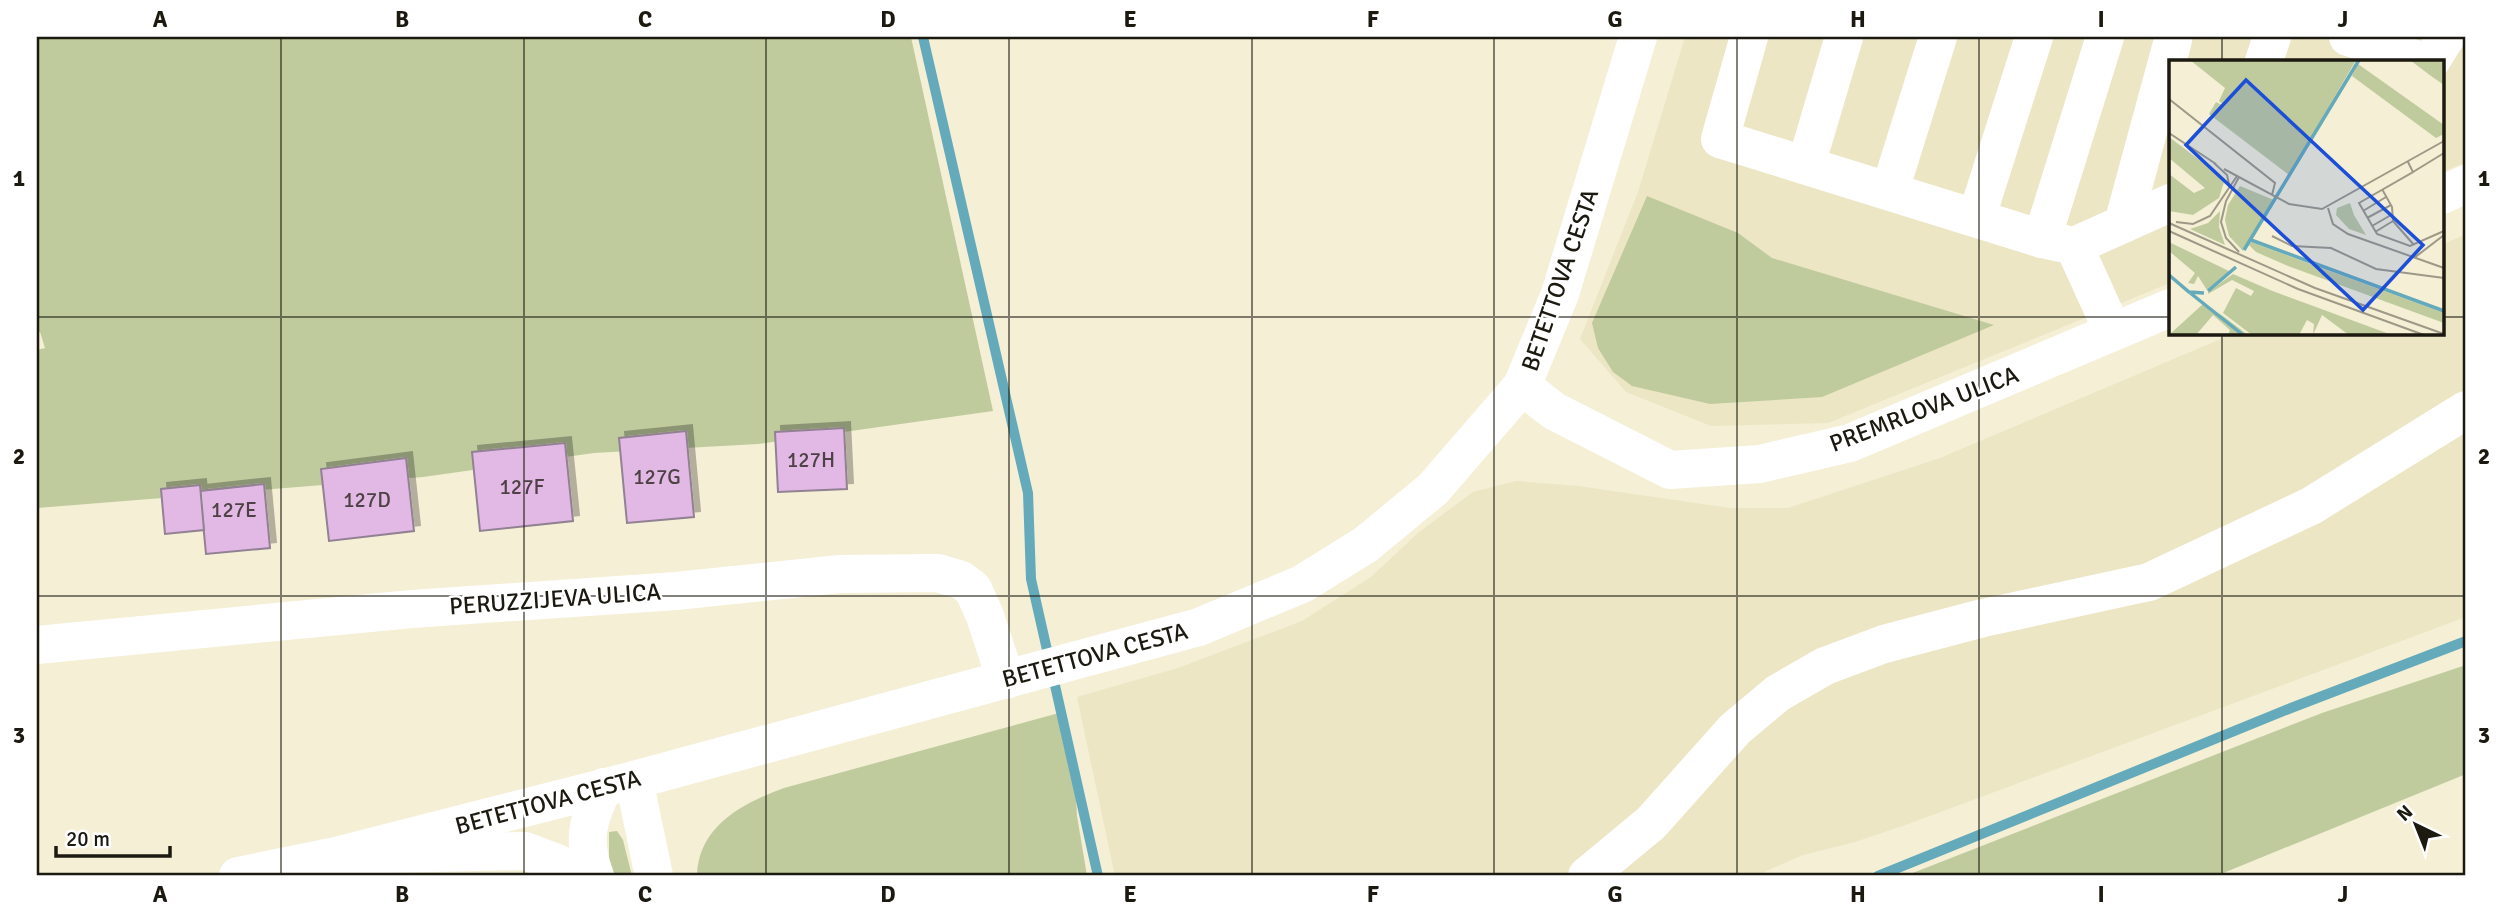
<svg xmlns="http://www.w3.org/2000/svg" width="2503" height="913" font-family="Signika,sans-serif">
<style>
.built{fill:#ece6c4}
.green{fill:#bfcb9d}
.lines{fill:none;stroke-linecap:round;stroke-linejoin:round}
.stream{stroke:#64aabb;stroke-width:10}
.building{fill:#e2b9e4;stroke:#928193;stroke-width:2;filter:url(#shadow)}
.minor{stroke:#fff;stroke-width:38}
.highway{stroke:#fff;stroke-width:38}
.grid{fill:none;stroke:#1b1910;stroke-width:2;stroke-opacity:0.55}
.labels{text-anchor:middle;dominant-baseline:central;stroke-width:5;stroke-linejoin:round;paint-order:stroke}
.number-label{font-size:21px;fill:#4d4145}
.street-label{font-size:24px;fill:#1b1910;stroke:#fff}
.inset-river{fill:none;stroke:#64aabb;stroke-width:3.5}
.inset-road{fill:none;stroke:#9d9986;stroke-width:2}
.view{fill:#1d4ed8;fill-opacity:0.15;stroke:#1d4ed8;stroke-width:3.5}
.inset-edge{fill:none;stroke:#1b1910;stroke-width:3.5}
.neatline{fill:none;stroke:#1b1910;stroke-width:2.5}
.grid-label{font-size:23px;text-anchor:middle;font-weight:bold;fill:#1b1910}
</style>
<defs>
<filter id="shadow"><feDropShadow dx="6" dy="-6" stdDeviation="0" flood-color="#0004"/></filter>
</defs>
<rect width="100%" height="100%" fill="#f4efd5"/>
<g class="built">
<path d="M 1685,37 L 2466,37 L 2466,162 L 2442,172 L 2442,61 L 2170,61 L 2170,283 L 1828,423 L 1711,426 L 1626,392 L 1580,339 L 1638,192 Z"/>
<path d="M 2466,234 L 2466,617 L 1911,823 L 1855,842 L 1803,855 L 1755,876 L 1115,876 L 1077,697 L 1178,668 L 1302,621 L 1371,577 L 1419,532 L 1473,492 L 1516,481 L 1578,486 L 1730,508 L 1788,508 L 1940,458 L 2235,333 L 2442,332 L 2442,245 Z"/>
</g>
<g class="green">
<path d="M 37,37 L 911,37 L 993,411 L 758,444 L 594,453 L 423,477 L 37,508 L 37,350 L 45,348 L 40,332 L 37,332 Z"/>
<path d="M 1647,196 L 1738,233 L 1772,258 L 1994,325 L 1822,397 L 1710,404 L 1632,386 L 1613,372 L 1598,348 L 1592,323 Z"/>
<path d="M 2466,665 L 2466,774 L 2216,876 L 1905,876 L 2322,713 Z"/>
<path d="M 1059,713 L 1074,763 L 1077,816 L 1087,876 L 697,876 C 698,826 743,803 784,788 Z"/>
<path d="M 617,831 L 623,840 L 632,876 L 615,876 L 609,860 L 609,832 Z"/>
</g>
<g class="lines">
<g class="stream">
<path d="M 923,37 L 1028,493 L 1031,579 L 1098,876"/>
<path d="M 1878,876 L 2291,708 L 2466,641"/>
</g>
</g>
<g class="building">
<path d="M 844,428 L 847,489 L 778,492 L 775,432 Z"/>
<path d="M 686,431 L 694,517 L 627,523 L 619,438 Z"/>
<path d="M 565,443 L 573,521 L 480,531 L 472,452 Z"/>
<path d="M 406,458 L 414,531 L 329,541 L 321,469 Z"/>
<path d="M 264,484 L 270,548 L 206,554 L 200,491 Z"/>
<path d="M 200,485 L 204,530 L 165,534 L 161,489 Z"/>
</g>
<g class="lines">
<g class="minor">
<path d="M 1749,37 L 1720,139 L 2042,239 L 2074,246 L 2170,203"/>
<path d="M 2348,37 L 2422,61"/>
<path d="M 2264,61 L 2272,37"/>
<path d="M 2431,61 L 2446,37"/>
<path d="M 1806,165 L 1844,37"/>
<path d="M 1890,190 L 1938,37"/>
<path d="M 2442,195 L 2466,184"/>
<path d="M 1977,216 L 2034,37"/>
<path d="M 2123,224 L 2173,40"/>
<path d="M 2042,239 L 2105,37"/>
<path d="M 2074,246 L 2113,332"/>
<path d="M 1522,386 L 1554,411 L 1670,470 L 1760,464 L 1850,443 L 2170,308"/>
<path d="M 37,645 L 412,609 L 676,591 L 840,574 L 938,573 L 961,580 L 973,589 L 985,616 L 1006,680"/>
<path d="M 238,876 L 340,855 L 634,780 L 1199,627 L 1302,584 L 1365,545 L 1433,489 L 1522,386 L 1560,294 L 1638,37"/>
<path d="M 1587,876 L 1651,823 L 1735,729 L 1778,693 L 1825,666 L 1884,644 L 1983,618 L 2149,582 L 2311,506 L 2466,410"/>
</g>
<g class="highway">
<path d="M 634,780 L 654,876"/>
<path d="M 340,855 L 525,851 L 557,863 L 577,876"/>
<path d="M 595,876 C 582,842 587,819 604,787"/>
</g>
</g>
<path class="grid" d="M 281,37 L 281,876M 524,37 L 524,876M 766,37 L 766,876M 1009,37 L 1009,876M 1252,37 L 1252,876M 1494,37 L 1494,876M 1737,37 L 1737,876M 1979,37 L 1979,876M 2222,37 L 2222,61M 37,317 L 2170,317M 2442,317 L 2466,317M 2222,332 L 2222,876M 37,596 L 2466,596"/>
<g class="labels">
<g class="number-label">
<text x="811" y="460">127H</text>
<text x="657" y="477">127G</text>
<text x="522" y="487">127F</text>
<text x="367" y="500">127D</text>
<text x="234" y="510">127E</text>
</g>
<g class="street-label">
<text transform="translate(1560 280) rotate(-71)">BETETTOVA CESTA</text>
<text transform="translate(1924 409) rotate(-21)">PREMRLOVA ULICA</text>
<text transform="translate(555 599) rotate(-4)">PERUZZIJEVA ULICA</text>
<text transform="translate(1095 655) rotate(-15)">BETETTOVA CESTA</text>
<text transform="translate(548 802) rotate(-15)">BETETTOVA CESTA</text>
</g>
</g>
<g transform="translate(2169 60)">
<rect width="275" height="275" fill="#f4efd5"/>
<path d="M 21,0 L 187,0 L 120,115 L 40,54 L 47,42 L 57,47 L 50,41 L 56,28 ZM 241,0 L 275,0 L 275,25 L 262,16 ZM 189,4 L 275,65 L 275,74 L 267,78 L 183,16 ZM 0,77 L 56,119 L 50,138 L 24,155 L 0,151 L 0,114 L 25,133 L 36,128 L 0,98 ZM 71,126 L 105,140 L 74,191 L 60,176 L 56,160 L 59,145 ZM 181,143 L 185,155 L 197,175 L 180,169 L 167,155 L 168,148 ZM 51,151 L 50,167 L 56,185 L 21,169 L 39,163 ZM 0,182 L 4,184 L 62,212 L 38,230 L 29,216 L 25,224 L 19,223 L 26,213 L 0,191 ZM 82,182 L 275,253 L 275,263 L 119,206 L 87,192 L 80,185 ZM 64,214 L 101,230 L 223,275 L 180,275 L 153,255 L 144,275 L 145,264 L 138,260 L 130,275 L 83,275 L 54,253 L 67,228 L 82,236 L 85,231 L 63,220 L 39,234 L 39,232 ZM 39,241 L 50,253 L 79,275 L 59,275 L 61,270 L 44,255 L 27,275 L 0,275 L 34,244 L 59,263 Z" fill="#bfcb9d"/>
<path class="inset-river" d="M 82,180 L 275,251M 75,190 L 190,0M 0,215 L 20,232 L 35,233M 39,231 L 67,207M 20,232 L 74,275"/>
<path class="inset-road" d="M 0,39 L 106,123 L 103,135M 0,73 L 47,104M 239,102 L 244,112 L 190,143 L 208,174 L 241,186 L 275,171M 45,103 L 58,115 L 60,124M 55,109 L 120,144 L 153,149 L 275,81M 244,112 L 275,93M 213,129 L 223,147 L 224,161 L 245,185M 159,148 L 164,164 L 179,174 L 275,208M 194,151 L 217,137M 198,158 L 222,145M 7,162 L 24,164 L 41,156 L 68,116M 0,163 L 146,228 L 275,274M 203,166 L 222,155M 0,171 L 129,229 L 255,275M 206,172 L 224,161M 103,176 L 123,186 L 162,188 L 207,209 L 275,218M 70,192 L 57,178 L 52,162 L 57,141 L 70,117M 245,198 L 275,175"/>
<path class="view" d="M 77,20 L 254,185 L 194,250 L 17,85 Z"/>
<rect width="275" height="275" class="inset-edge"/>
</g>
<rect width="2503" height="913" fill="none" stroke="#ffffff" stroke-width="77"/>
<g transform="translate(2416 825) rotate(317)" stroke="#ffffff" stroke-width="5" paint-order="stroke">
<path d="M0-5L12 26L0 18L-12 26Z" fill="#1b1910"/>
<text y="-10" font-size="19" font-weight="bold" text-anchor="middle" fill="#1b1910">N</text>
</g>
<path d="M56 846v10h114v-10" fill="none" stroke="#1b1910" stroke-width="3.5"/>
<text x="66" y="846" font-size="21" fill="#1b1910" stroke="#ffffff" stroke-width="5" paint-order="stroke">20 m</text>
<rect x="38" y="38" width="2426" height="836" class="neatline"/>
<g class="grid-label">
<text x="160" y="27">A</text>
<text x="402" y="27">B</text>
<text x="645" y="27">C</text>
<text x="888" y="27">D</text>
<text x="1130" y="27">E</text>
<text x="1373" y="27">F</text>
<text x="1615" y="27">G</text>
<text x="1858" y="27">H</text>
<text x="2101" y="27">I</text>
<text x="2343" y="27">J</text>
<text x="19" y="186">1</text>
<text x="2484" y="186">1</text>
<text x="19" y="464">2</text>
<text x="2484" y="464">2</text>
<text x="19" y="743">3</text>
<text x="2484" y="743">3</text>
<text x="160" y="902">A</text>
<text x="402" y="902">B</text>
<text x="645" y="902">C</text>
<text x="888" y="902">D</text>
<text x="1130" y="902">E</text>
<text x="1373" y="902">F</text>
<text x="1615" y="902">G</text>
<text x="1858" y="902">H</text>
<text x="2101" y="902">I</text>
<text x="2343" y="902">J</text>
</g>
</svg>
